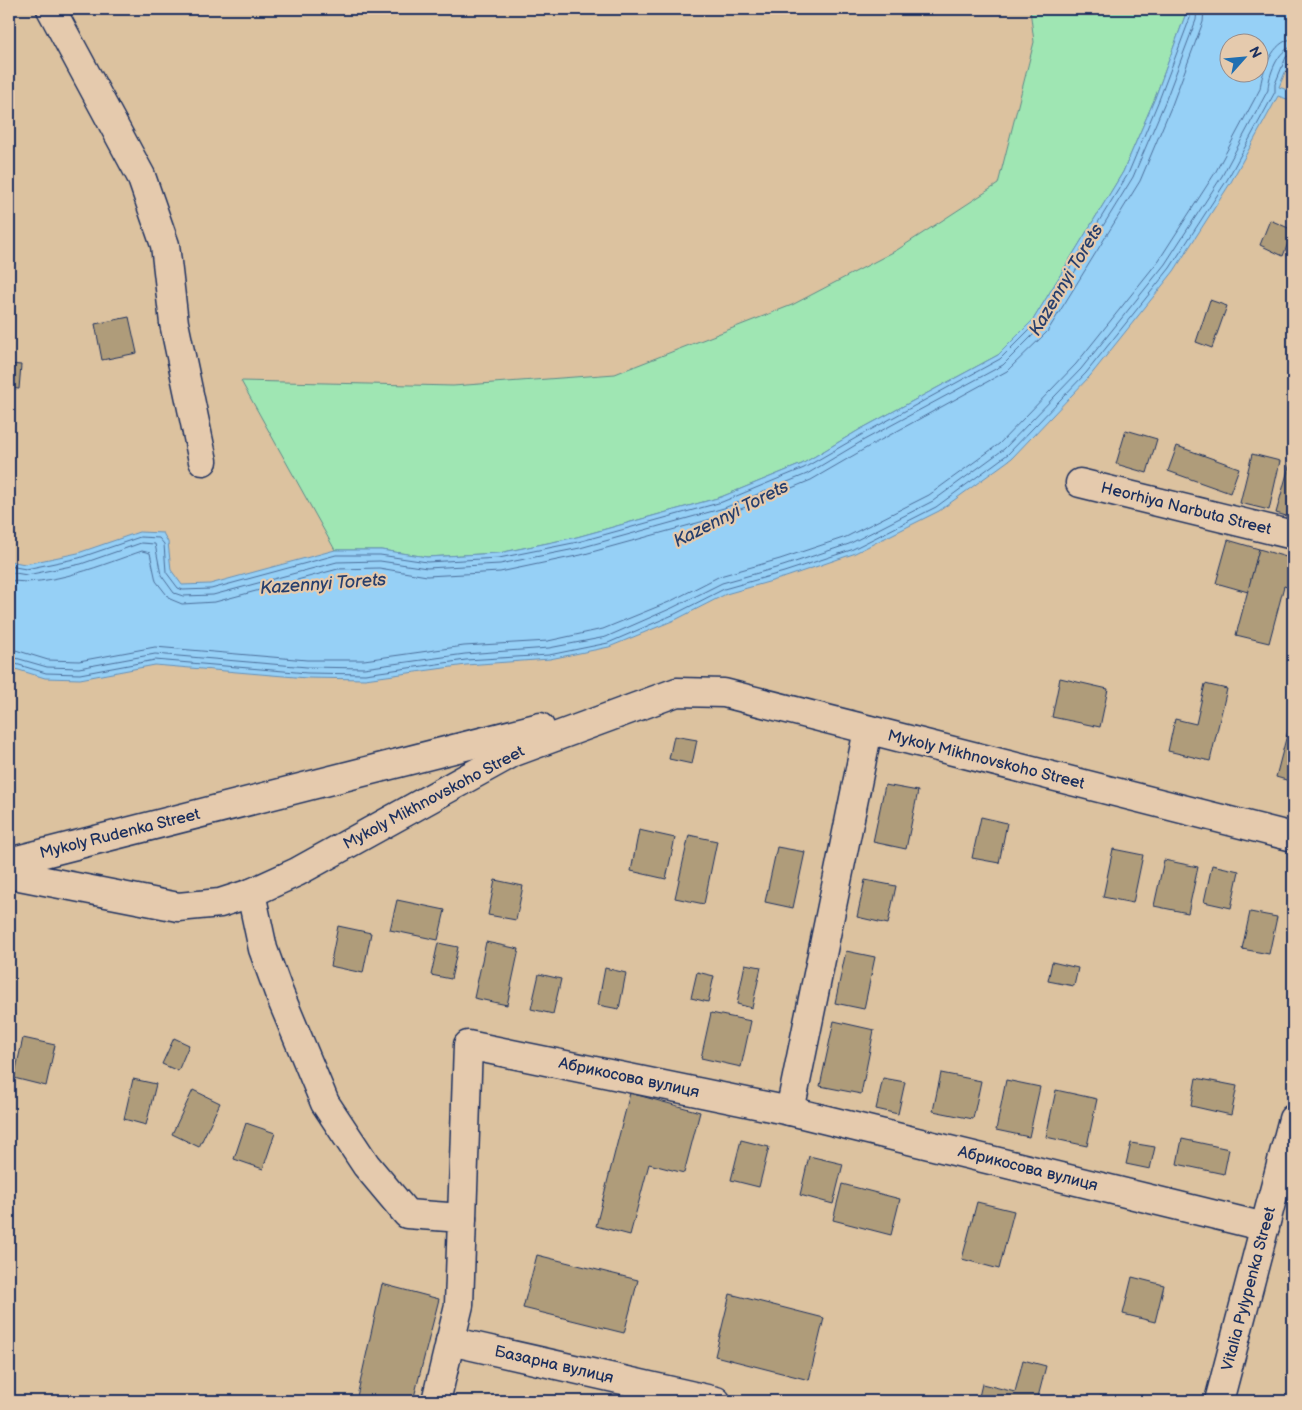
<svg xmlns="http://www.w3.org/2000/svg" width="1302" height="1410" font-family="'Balsamiq Sans',sans-serif">
<style>
.green{fill:#9fe6b3;stroke:#5d8a88}
.water{fill:#96d0f6;stroke:#6590b9;fill-rule:evenodd}
.lines{fill:none;stroke-linecap:round;stroke-linejoin:round}
.shore{stroke:#4c6f9b;stroke-width:1}
.building{fill:#af9c7a;stroke:#1b2f5e}
.minor-casing{stroke:#1b2f5e;stroke-width:31}
.minor{stroke:#e5caad;stroke-width:28}
.labels{text-anchor:middle;dominant-baseline:central;stroke-width:4.5;stroke-linejoin:round;paint-order:stroke}
.street-label{font-size:16px;fill:#1b2f5e;stroke:#e5caad}
.water-label{font-size:18px;font-style:italic;fill:#273f6d;stroke:#e5caad}
</style>
<rect width="100%" height="100%" fill="#dcc29f"/>
<filter id="ink" filterUnits="userSpaceOnUse"><feTurbulence type="fractalNoise" baseFrequency=".02" numOctaves="2"/><feDisplacementMap in="SourceGraphic" scale="10" xChannelSelector="R" yChannelSelector="G"/><feConvolveMatrix kernelMatrix="1 2 1 2 8 2 1 2 1" color-interpolation-filters="sRGB"/></filter>
<g filter="url(#ink)">
<path class="green" d="M 1030,9 L 1186,9 L 1185,16 L 1155,98 L 1123,172 L 1033,320 L 998,355 L 859,430 L 802,464 L 721,497 L 577,537 L 499,553 L 427,557 L 381,550 L 335,550 L 241,381 L 453,386 L 615,374 L 792,305 L 897,250 L 998,184 L 1034,42 Z"/>
<path class="water" d="M 1186,9 L 1293,9 L 1293,53 L 1279,87 L 1293,92 L 1293,101 L 1278,96 L 1231,182 L 1174,271 L 1090,376 L 1012,458 L 939,511 L 853,554 L 786,577 L 726,594 L 677,619 L 609,647 L 550,659 L 466,665 L 365,679 L 307,678 L 155,665 L 80,679 L 45,678 L 9,667 L 9,561 L 25,564 L 78,553 L 139,532 L 163,533 L 168,542 L 171,570 L 182,585 L 210,584 L 335,550 L 381,550 L 427,557 L 499,553 L 577,537 L 721,497 L 802,464 L 859,430 L 998,355 L 1033,320 L 1123,172 L 1155,98 L 1185,16 ZM 1230,42 L 1260,42 L 1260,72 L 1230,72 Z"/>
<g class="lines">
<g class="shore">
<path d="M 9,566 L 26,569 L 79,558 L 140,537 L 159,538 L 164,544 L 166,572 L 178,588 L 183,590 L 211,589 L 336,555 L 380,555 L 427,562 L 499,558 L 578,542 L 722,502 L 804,468 L 861,435 L 1000,359 L 1036,323 L 1128,174 L 1159,100 L 1190,18 L 1190,9"/>
<path d="M 9,572 L 27,575 L 81,564 L 141,543 L 155,544 L 161,575 L 174,593 L 183,596 L 213,595 L 337,562 L 380,561 L 427,568 L 500,564 L 580,548 L 724,508 L 807,474 L 864,440 L 1003,365 L 1041,327 L 1133,177 L 1165,102 L 1196,20 L 1197,9"/>
<path d="M 9,580 C 46,589 107,563 142,551 L 150,553 L 156,581 L 170,599 L 182,604 L 215,602 L 338,569 L 379,568 L 427,576 L 500,572 L 581,555 L 726,515 L 811,480 L 868,447 L 1007,371 L 1047,332 L 1140,181 L 1172,105 L 1203,22 L 1204,9"/>
<path d="M 9,648 L 48,660 L 79,661 L 155,647 L 307,660 L 364,660 L 464,646 L 548,641 L 603,629 L 669,602 L 720,576 L 780,559 L 846,537 L 929,495 L 999,444 L 1076,364 L 1159,260 L 1215,173 L 1260,89 C 1262,71 1273,40 1293,39"/>
<path d="M 9,656 L 47,667 L 79,668 L 155,654 L 307,667 L 364,668 L 465,654 L 549,648 L 606,637 L 672,608 L 722,583 L 783,566 L 849,544 L 933,501 L 1004,449 L 1081,369 L 1165,264 L 1222,176 L 1268,90 C 1268,77 1278,48 1293,47"/>
<path d="M 9,662 L 46,673 L 80,674 L 155,660 L 307,673 L 365,674 L 466,660 L 549,655 L 608,643 L 675,614 L 724,589 L 784,572 L 851,550 L 936,507 L 1008,454 L 1086,373 L 1170,268 L 1227,180 L 1275,92 L 1275,84 L 1286,57 L 1293,53"/>
</g>
</g>
<g class="building">
<path d="M 1270,220 L 1293,230 L 1283,256 L 1260,245 Z"/>
<path d="M 1210,300 L 1227,306 L 1212,348 L 1196,342 Z"/>
<path d="M 129,317 L 137,353 L 102,360 L 95,324 Z"/>
<path d="M 9,364 L 21,365 L 19,389 L 9,388 Z"/>
<path d="M 1126,430 L 1157,439 L 1147,473 L 1116,464 Z"/>
<path d="M 1177,446 L 1239,468 L 1230,493 L 1168,471 Z"/>
<path d="M 1293,452 L 1293,518 L 1276,513 Z"/>
<path d="M 1252,454 L 1280,461 L 1269,510 L 1240,503 Z"/>
<path d="M 1228,540 L 1259,549 L 1248,592 L 1216,583 Z"/>
<path d="M 1259,549 L 1293,559 L 1293,589 L 1284,586 L 1269,643 L 1236,635 Z"/>
<path d="M 1060,678 L 1108,689 L 1100,727 L 1052,717 Z"/>
<path d="M 1205,684 L 1227,689 L 1210,761 L 1168,751 L 1175,719 L 1196,724 Z"/>
<path d="M 1289,727 L 1293,728 L 1293,782 L 1276,777 Z"/>
<path d="M 674,736 L 697,740 L 692,764 L 669,759 Z"/>
<path d="M 885,785 L 918,791 L 906,849 L 873,842 Z"/>
<path d="M 981,817 L 1007,823 L 999,863 L 972,858 Z"/>
<path d="M 639,830 L 675,838 L 666,879 L 631,871 Z"/>
<path d="M 689,835 L 717,841 L 704,904 L 675,898 Z"/>
<path d="M 777,847 L 805,852 L 793,908 L 765,902 Z"/>
<path d="M 1113,849 L 1143,855 L 1133,903 L 1103,897 Z"/>
<path d="M 1164,860 L 1198,867 L 1188,913 L 1154,906 Z"/>
<path d="M 1212,865 L 1239,871 L 1231,908 L 1204,902 Z"/>
<path d="M 495,880 L 523,886 L 516,920 L 488,915 Z"/>
<path d="M 865,880 L 896,886 L 888,924 L 857,917 Z"/>
<path d="M 397,900 L 445,910 L 438,940 L 390,930 Z"/>
<path d="M 1250,912 L 1277,917 L 1269,954 L 1242,949 Z"/>
<path d="M 338,926 L 371,933 L 363,973 L 330,966 Z"/>
<path d="M 486,942 L 519,949 L 507,1005 L 474,998 Z"/>
<path d="M 438,943 L 458,947 L 451,979 L 431,975 Z"/>
<path d="M 846,951 L 875,957 L 864,1009 L 835,1003 Z"/>
<path d="M 1052,962 L 1078,968 L 1074,986 L 1048,981 Z"/>
<path d="M 745,964 L 761,967 L 752,1008 L 737,1004 Z"/>
<path d="M 605,968 L 626,973 L 619,1009 L 598,1005 Z"/>
<path d="M 697,972 L 714,976 L 708,1002 L 691,998 Z"/>
<path d="M 539,974 L 561,979 L 553,1014 L 531,1009 Z"/>
<path d="M 711,1013 L 751,1021 L 741,1067 L 701,1058 Z"/>
<path d="M 834,1021 L 874,1030 L 861,1094 L 820,1086 Z"/>
<path d="M 23,1038 L 55,1045 L 46,1086 L 14,1078 Z"/>
<path d="M 174,1038 L 189,1045 L 178,1071 L 162,1064 Z"/>
<path d="M 941,1073 L 981,1081 L 973,1119 L 933,1111 Z"/>
<path d="M 883,1078 L 905,1082 L 898,1114 L 876,1109 Z"/>
<path d="M 1196,1078 L 1237,1086 L 1231,1115 L 1191,1106 Z"/>
<path d="M 133,1079 L 156,1084 L 146,1125 L 124,1119 Z"/>
<path d="M 1006,1080 L 1040,1087 L 1029,1137 L 996,1130 Z"/>
<path d="M 193,1090 L 220,1103 L 199,1147 L 172,1134 Z"/>
<path d="M 1056,1090 L 1097,1099 L 1087,1146 L 1046,1137 Z"/>
<path d="M 630,1093 L 700,1112 L 684,1173 L 649,1164 L 630,1235 L 596,1226 Z"/>
<path d="M 246,1123 L 275,1133 L 263,1169 L 234,1159 Z"/>
<path d="M 1182,1139 L 1229,1149 L 1224,1174 L 1177,1164 Z"/>
<path d="M 741,1140 L 769,1147 L 759,1187 L 731,1180 Z"/>
<path d="M 1131,1143 L 1155,1147 L 1150,1169 L 1126,1164 Z"/>
<path d="M 809,1156 L 843,1164 L 833,1204 L 800,1195 Z"/>
<path d="M 842,1184 L 900,1199 L 891,1235 L 833,1220 Z"/>
<path d="M 977,1202 L 1014,1211 L 999,1269 L 962,1259 Z"/>
<path d="M 537,1255 L 638,1280 L 624,1333 L 523,1308 Z"/>
<path d="M 1132,1277 L 1164,1285 L 1155,1322 L 1123,1314 Z"/>
<path d="M 382,1284 L 439,1299 L 413,1401 L 356,1401 Z"/>
<path d="M 730,1294 L 824,1318 L 809,1380 L 715,1356 Z"/>
<path d="M 1023,1360 L 1046,1366 L 1037,1401 L 978,1401 L 982,1384 L 1015,1392 Z"/>
<path d="M 1100,1396 L 1122,1401 L 1098,1401 Z"/>
</g>
<g class="lines">
<g class="minor-casing">
<g id="minor">
<path d="M 51,9 L 141,176 L 165,245 L 174,323 L 203,461"/>
<path d="M 1080,483 L 1293,535"/>
<path d="M 9,862 L 540,727"/>
<path d="M 9,874 L 178,907 L 220,903 L 251,893 L 297,872 L 514,752 L 677,692 L 724,693 L 1293,837"/>
<path d="M 251,893 L 263,949 L 279,993 L 325,1103 L 366,1165 L 407,1214 L 462,1218 L 459,1305 L 436,1401"/>
<path d="M 790,1111 L 868,730"/>
<path d="M 462,1218 L 468,1045 L 790,1111 L 1265,1227"/>
<path d="M 450,1341 L 716,1401"/>
<path d="M 1219,1401 L 1293,1119"/>
</g>
</g>
<use href="#minor" class="minor"/>
</g>
</g>
<g class="labels">
<g class="street-label">
<text transform="translate(1186 509) rotate(14)">Heorhiya Narbuta Street</text>
<text transform="translate(986 760) rotate(14)">Mykoly Mikhnovskoho Street</text>
<text transform="translate(434 798) rotate(-28)">Mykoly Mikhnovskoho Street</text>
<text transform="translate(120 834) rotate(-14)">Mykoly Rudenka Street</text>
<text transform="translate(629 1078) rotate(12)">Абрикосова вулиця</text>
<text transform="translate(1028 1169) rotate(14)">Абрикосова вулиця</text>
<text transform="translate(1249 1289) rotate(-75)">Vitalia Pylypenka Street</text>
<text transform="translate(554 1365) rotate(13)">Базарна вулиця</text>
</g>
<g class="water-label">
<text transform="translate(1066 280) rotate(-59)">Kazennyi Torets</text>
<text transform="translate(731 514) rotate(-27)">Kazennyi Torets</text>
<text transform="translate(323 584) rotate(-4)">Kazennyi Torets</text>
</g>
</g>
<rect width="1302" height="1410" fill="none" stroke="#e5caad" stroke-width="30"/>
<rect x="15" y="15" width="1272" height="1380" fill="none" stroke="#1b2f5e" stroke-width="2" filter="url(#ink)"/>
<g transform="translate(1244 58) rotate(63)"><circle r="24" fill="#e5caad" stroke="#948c8d"/>
<path d="M0-4L9 19L0 12L-9 19Z" fill="#1f6fb2"/>
<text y="-8" font-size="14" font-weight="bold" text-anchor="middle" fill="#1b2f5e">N</text>
</g>
</svg>
